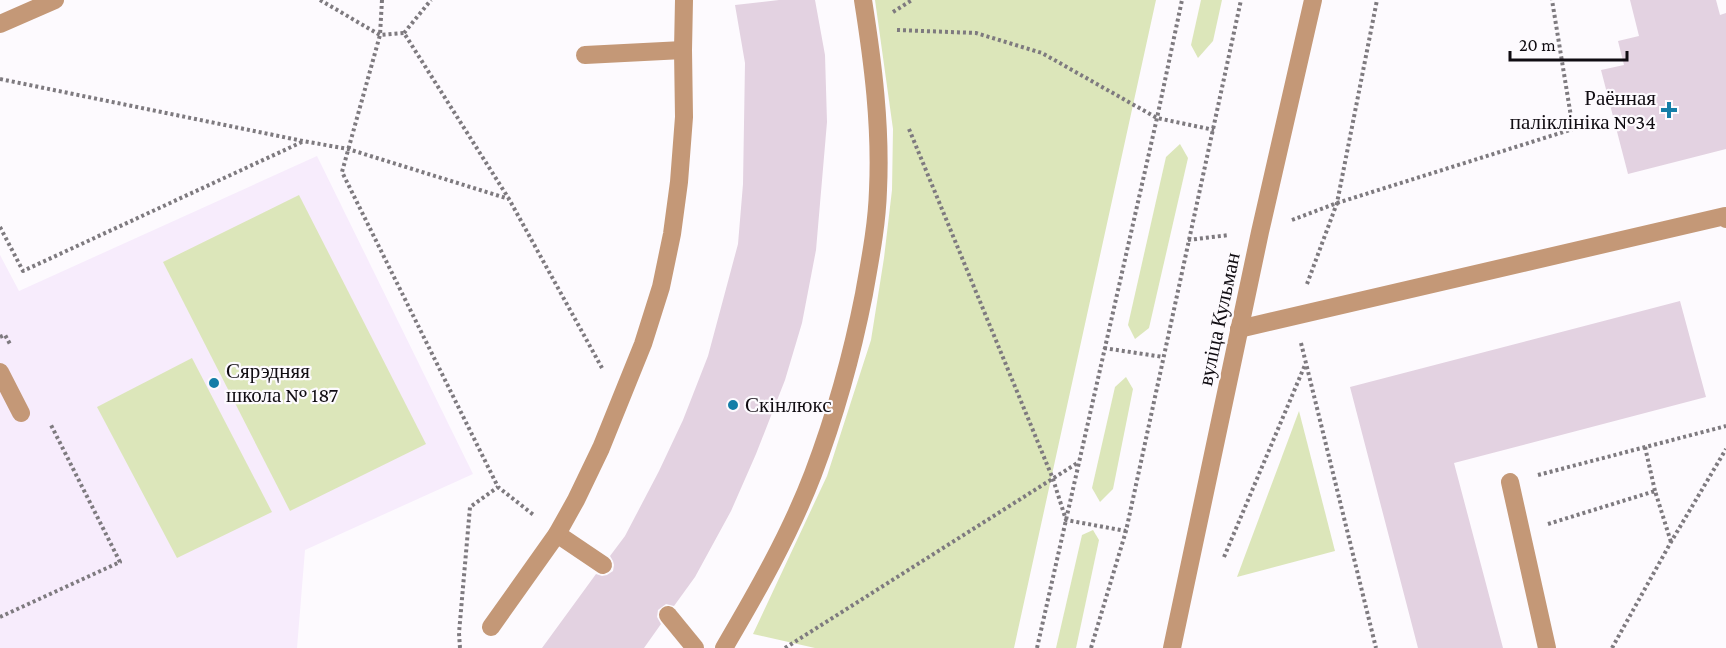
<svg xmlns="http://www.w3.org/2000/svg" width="1726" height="648" font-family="'Crimson Pro',serif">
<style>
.built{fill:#f7ecfc}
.green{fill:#dce6ba}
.building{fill:#e3d2e1}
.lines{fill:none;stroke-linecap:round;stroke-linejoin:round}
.path{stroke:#7e7a7f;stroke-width:4;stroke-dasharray:3 3;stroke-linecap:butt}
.lane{stroke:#c49877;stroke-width:18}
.street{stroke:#c49877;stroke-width:18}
.poi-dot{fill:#147da7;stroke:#fdfafe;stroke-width:2}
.labels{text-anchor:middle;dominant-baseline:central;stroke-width:4.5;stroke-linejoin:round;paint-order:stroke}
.poi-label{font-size:21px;fill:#100c12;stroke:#fdfafe;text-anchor:start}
.street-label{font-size:21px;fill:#100c12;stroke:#fdfafe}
</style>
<rect width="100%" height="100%" fill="#fdfafe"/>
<path class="built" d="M 317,156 L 473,474 L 305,550 L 297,648 L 0,648 L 0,255 L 19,291 Z"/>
<g class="green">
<path d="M 875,0 L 1156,0 L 1014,648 L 815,648 L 753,634 L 827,476 L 871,340 L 884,258 L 892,190 L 893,129 Z"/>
<path d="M 1201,0 L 1222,0 L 1213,41 L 1198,58 L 1191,45 Z"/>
<path d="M 1180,144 L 1188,158 L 1149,328 L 1135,339 L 1128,325 L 1166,157 Z"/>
<path d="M 299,195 L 426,444 L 290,511 L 163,262 Z"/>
<path d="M 192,358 L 272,512 L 177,558 L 97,407 Z"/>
<path d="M 1126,377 L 1133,389 L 1113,489 L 1100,502 L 1092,488 L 1115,387 Z"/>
<path d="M 1299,411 L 1335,551 L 1237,577 Z"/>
<path d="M 1093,530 L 1099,540 L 1076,648 L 1056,648 L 1082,535 Z"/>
</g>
<g class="building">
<path d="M 779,0 L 815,0 L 825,55 L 827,122 L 816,250 L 802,323 L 785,380 L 756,454 L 731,511 L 695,577 L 674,606 L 666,604 L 658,610 L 657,617 L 661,624 L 644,648 L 542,648 L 596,574 L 602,576 L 607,575 L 613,571 L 614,565 L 613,561 L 610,556 L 625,536 L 659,471 L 683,420 L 708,356 L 738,244 L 743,184 L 745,63 L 735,5 Z"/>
<path d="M 1630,0 L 1716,0 L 1720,15 L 1726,13 L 1726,149 L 1628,174 L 1601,70 L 1624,65 L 1618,41 L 1639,36 Z"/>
<path d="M 1680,301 L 1706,397 L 1454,463 L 1503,648 L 1418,648 L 1350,387 Z"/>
</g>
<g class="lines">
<g class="path">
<path d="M 320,0 L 380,35 L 404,33 L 509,199 L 602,368"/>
<path d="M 382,0 L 380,35 L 342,172 L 498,487 L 535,516"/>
<path d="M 893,12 L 912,0"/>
<path d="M 897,30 L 976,33 L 1042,53 L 1157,118 L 1214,130"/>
<path d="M 404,33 L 431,0"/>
<path d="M 0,79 L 303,141 L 348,149 L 509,199"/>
<path d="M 909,129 L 1053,479 L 1066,520 L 1126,531"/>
<path d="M 1292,220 L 1337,203 L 1573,129 L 1552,0"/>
<path d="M 0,227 L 23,271 L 302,142"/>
<path d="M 1188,240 L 1229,235"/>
<path d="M 1307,284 L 1337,203 L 1377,0"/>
<path d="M 0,337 L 5,335 L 10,344"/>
<path d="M 1301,343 L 1376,648"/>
<path d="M 1104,348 L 1163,357"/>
<path d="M 1645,447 L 1655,491"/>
<path d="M 1538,475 L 1726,426"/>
<path d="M 1548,524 L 1655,491 L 1671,542"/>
<path d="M 1224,557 L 1305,365"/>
<path d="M 0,617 L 120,562 L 50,423"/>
<path d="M 460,648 L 459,633 L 470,507 L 498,487"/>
<path d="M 785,648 L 1079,462"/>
<path d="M 1037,648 L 1157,118 L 1182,0"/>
<path d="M 1091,648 L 1126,531 L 1241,0"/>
<path d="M 1612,648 L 1671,542 L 1726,449"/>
</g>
<g class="lane">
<path d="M 0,24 L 55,0"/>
<path d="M 585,55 L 683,50"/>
<path d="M 1239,329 L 1725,216 L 1726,219"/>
<path d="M 0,372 L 21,413"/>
<path d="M 1510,482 L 1547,648"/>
<path d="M 557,534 L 603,565"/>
<path d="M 668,615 L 695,648"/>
<path d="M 491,627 L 557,534 L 576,500 L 601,448 L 643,344 L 661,287 L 672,234 L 679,182 L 684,117 L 683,50 L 684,0"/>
<path d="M 724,648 C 757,592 790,534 813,474 C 835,416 852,355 864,294 C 870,260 877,225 878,190 C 881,126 873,63 863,0"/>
</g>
<path class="street" d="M 1172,648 L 1260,232 L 1313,0"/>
</g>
<g class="poi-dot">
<path d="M1666 101h6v6h6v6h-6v6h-6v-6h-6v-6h6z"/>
<circle cx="214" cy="383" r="6"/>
<circle cx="733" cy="405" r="6"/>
</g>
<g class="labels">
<g class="poi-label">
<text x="1656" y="98" text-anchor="end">Раённая<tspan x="1656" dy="24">паліклініка №34</tspan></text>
<text x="226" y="371">Сярэдняя<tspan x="226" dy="24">школа № 187</tspan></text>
<text x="745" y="405">Скінлюкс</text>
</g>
<g class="street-label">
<text transform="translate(1219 319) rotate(-78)">вуліца Кульман</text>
</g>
</g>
<path d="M1510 51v9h117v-9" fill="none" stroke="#100c12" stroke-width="3"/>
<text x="1519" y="51" font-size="18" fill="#100c12" stroke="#fdfafe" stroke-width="4.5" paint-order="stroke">20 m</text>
</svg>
